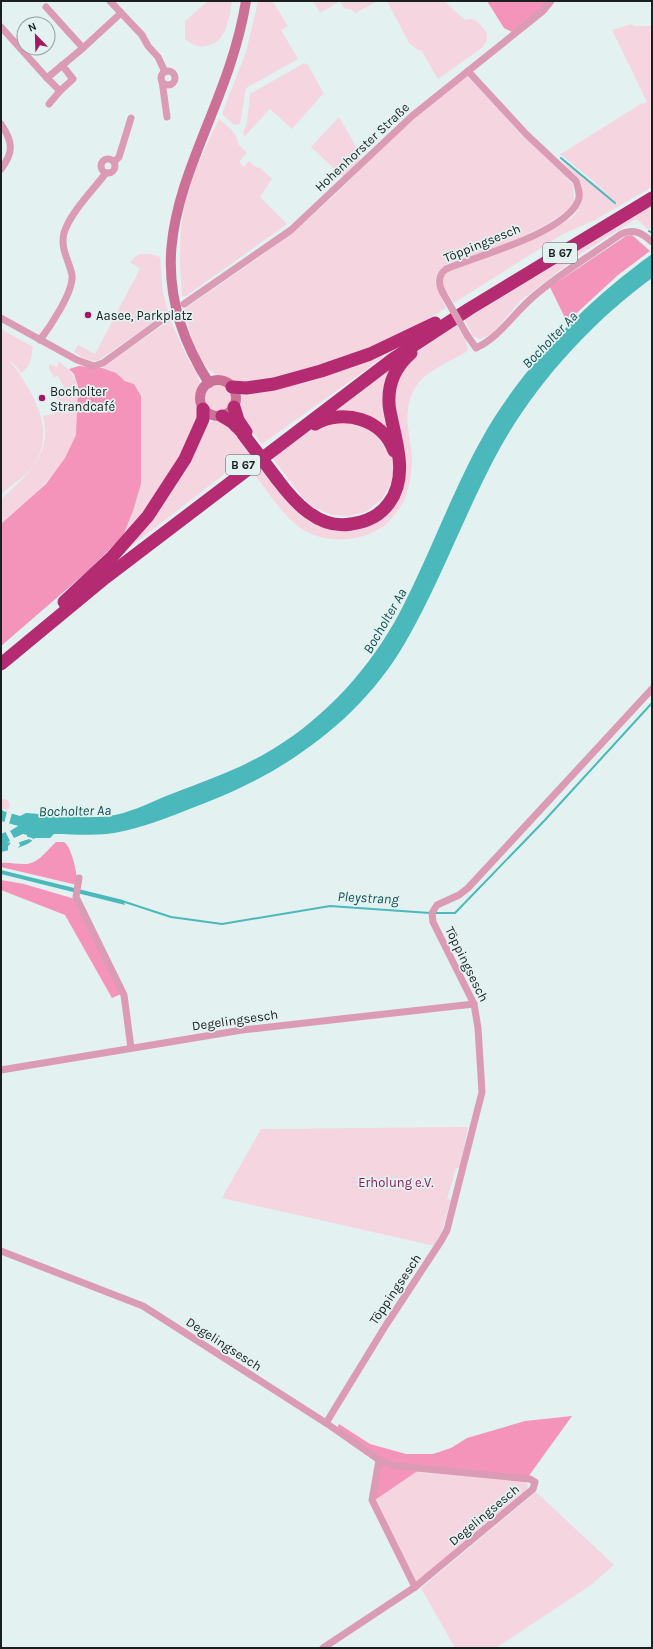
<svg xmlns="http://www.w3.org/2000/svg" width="653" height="1649" font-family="Karla,sans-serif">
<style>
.green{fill:#f5d5e0}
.forest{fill:#f494bb}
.water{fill:#4bb8bb;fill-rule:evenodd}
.pier{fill:#e3f1f1}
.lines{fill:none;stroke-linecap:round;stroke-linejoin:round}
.stream{stroke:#4bb8bb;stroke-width:2}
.street{stroke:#db9bb4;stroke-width:7}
.secondary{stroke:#cd7097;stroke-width:10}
.highway{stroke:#b52b71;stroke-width:13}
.street-bridge{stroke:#db9bb4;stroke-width:7}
.highway-bridge{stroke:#b52b71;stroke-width:13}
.poi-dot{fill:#a21862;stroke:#e3f1f1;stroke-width:1.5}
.labels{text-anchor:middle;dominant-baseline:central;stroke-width:3.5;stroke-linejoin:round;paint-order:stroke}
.shield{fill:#e3f1f1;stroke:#565e5e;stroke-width:1}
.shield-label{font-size:12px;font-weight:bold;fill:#1a1f1f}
.street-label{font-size:13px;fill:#1a1f1f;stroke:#e3f1f1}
.poi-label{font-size:13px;fill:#1a1f1f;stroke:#e3f1f1;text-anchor:start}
.park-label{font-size:13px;fill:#8c1e56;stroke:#e3f1f1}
.water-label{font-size:14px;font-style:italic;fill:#115153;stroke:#e3f1f1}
</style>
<rect width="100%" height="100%" fill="#e3f1f1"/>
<g class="green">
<path d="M 208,1 L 232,1 C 229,18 227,44 205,46 C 196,47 193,45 185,39 L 185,21 Z"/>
<path d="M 258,1 L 274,1 L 273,2 L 288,26 L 281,30 L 298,59 L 246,88 L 240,124 L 234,125 L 222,114 L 246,52 Z"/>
<path d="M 313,1 L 378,1 L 355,13 L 352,10 L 344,8 L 340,1 L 320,13 Z"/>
<path d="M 387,1 L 444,1 L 465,20 C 476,16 480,25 487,33 L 487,39 L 483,47 L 438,79 L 421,50 L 419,51 L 409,43 Z"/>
<path d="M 631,24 L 635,26 L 651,26 L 652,28 L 652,187 L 595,220 L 563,234 L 454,303 L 443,286 L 443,277 L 449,270 L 497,254 L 526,242 L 564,223 L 574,216 L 581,203 L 582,187 L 579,179 L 560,160 L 609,194 L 563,156 L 559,155 L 639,105 L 647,102 L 612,30 Z"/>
<path d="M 304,63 L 308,65 L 325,96 L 323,94 L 292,129 L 270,109 L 244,137 L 243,133 L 247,122 L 250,94 Z"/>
<path d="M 469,75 L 517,130 L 564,174 L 573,185 L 574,201 L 569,209 L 546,225 L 519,238 L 474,257 L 447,264 L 441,268 L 437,274 L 435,282 L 446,308 C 390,343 328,369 263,379 C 254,380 244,384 235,382 C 229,380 221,377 215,374 C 199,367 188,327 183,310 C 227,279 275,249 315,213 C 366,167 411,113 469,75 Z"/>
<path d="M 339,117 L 359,152 L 360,161 L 343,177 L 311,147 Z"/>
<path d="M 219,119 C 226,125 238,133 238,144 L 247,153 L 239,162 L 244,167 L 249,161 L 257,168 L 259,167 L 272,179 L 260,197 L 287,224 L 186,296 L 182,296 C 179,261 178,224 189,189 C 196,165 208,142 219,119 Z"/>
<path d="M 652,202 L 652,229 L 650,227 L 649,230 L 636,219 L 585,251 L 520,301 L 492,334 L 480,339 L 473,336 L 464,319 Z"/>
<path d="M 140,254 L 151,254 L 160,257 L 163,293 L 168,311 L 99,360 C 90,363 82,357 74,352 L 78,345 L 95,354 L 140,269 L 130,262 L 135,257 Z"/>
<path d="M 170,320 L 190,363 L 197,373 L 200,383 L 196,393 L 200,415 L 186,445 L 169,474 L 146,508 L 123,536 L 133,511 L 141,484 L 134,384 C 123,380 114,373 102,368 Z"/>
<path d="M 456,324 L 464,338 L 465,338 L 468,349 L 466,352 C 447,363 422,372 413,392 C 401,417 412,437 412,463 C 411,473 410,483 407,493 C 405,502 400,507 395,514 C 390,520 385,527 377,530 C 355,543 320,543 299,527 C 282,514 265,488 252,471 L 259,466 L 288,499 L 345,529 L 398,495 L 391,398 L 407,359 Z"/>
<path d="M 1,329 L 33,347 C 31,357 31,367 21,373 L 16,366 L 9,360 C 31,388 59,432 33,466 C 25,477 11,485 1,494 Z"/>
<path d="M 396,348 L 262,444 L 239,414 L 239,391 Z"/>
<path d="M 402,357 L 389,426 L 386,433 L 332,414 L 343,399 Z"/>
<path d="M 59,362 C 79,376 78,383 77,406 C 77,415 79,428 76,436 C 61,474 30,499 1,524 L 1,500 C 26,475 53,456 43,416 L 56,413 L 59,406 L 56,394 L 59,388 L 64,387 L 58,376 L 54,377 L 49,369 L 49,364 L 57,367 Z"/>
<circle cx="218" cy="398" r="14"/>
<path d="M 342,418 L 371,427 L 392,452 L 394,466 L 391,483 L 382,499 L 365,512 L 348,516 L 332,515 L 313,507 L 302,497 L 272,457 C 295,440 314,425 342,418 Z"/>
<path d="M 219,420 L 234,429 L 250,454 L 117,557 L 207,424 L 212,421 Z"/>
<path d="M 1,798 L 7,800 L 10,804 L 8,810 L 1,808 Z"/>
<path d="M 468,1127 L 460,1168 L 456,1168 L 447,1199 L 451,1200 L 442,1230 L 435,1246 L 222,1198 L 261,1129 Z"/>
<path d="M 416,1472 L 526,1481 L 528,1487 L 525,1492 L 417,1584 L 375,1500 Z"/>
<path d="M 536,1492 L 614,1565 L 591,1585 L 496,1648 L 455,1648 L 421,1588 Z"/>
</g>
<g class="forest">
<path d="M 487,1 L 548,1 L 542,9 L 512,32 L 504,28 Z"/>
<path d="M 632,235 L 650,251 L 618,275 L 567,322 L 550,287 L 626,236 Z"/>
<path d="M 79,366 L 102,368 L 116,373 L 125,381 L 134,384 L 141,396 L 141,484 L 133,511 L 123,536 L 89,570 L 1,646 L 1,524 L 46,484 L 65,458 L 76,435 L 78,386 L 74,374 L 69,369 Z"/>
<path d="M 56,842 L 64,842 C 72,847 78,876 77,885 L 1,867 L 1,863 C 9,862 15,864 23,864 C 38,865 46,851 56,842 Z"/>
<path d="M 1,880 L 24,884 L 75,899 L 121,994 L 112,998 L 65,915 L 1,890 Z"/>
<path d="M 572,1416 L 528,1477 L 422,1466 L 416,1472 L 375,1500 L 380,1462 L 337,1429 L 339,1424 L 370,1444 L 406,1454 L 433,1454 L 451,1448 L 467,1438 L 525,1421 Z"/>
</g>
<g class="water">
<path d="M 652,254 L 652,278 C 591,323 537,382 500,448 C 465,512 441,581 405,643 C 361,719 286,772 205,803 C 179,813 151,825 124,831 C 101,837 77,834 54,834 L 50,838 L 35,838 C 28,847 12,849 1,852 L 1,834 L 18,826 L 1,821 L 1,808 L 3,811 L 20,816 L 26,813 C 53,815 89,820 115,815 C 135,811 155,800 174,793 C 208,780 242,768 273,749 C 326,717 371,667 400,612 C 433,549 456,479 494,418 C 535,354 590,299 652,254 ZM 23,834 L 27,836 L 28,839 L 11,845 L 10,842 L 7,843 Z"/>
<path d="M 1,870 L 123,900 L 125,905 L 1,874 Z"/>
</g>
<path class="pier" d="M 7,811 L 12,813 L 9,824 L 18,826 L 10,831 L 14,838 L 23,834 L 27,835 L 27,837 L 29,837 L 34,839 L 33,841 L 29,839 L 19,842 L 20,846 L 18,847 L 19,849 L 11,852 L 8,850 L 8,846 L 11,843 L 10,842 L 7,843 L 10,841 L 5,831 L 13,827 L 4,824 Z"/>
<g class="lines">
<g class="stream">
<path d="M 561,158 L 615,203"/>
<path d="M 649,231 L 652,233"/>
<path d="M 122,901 L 171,917 L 222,924 L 330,906 L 430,913"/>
<path d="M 434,913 L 455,913 L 545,820 L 652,703"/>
</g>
<g class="street">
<path d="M 110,1 L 142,35 L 148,46 L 158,57 L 165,72"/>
<path d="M 46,7 L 83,48"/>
<path d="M 1,27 L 47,78"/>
<path d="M 62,65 L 73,79 L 60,91 L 47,78 L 83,48 L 121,13"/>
<circle cx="168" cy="78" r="7"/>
<path d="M 162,81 L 167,117"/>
<path d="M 49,104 L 60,91"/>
<path d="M 1,124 C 13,142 14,152 1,169"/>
<circle cx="108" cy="166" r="7"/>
<path d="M 114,162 L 119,157 L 131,118"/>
<path d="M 443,293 C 438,284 438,275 446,269 C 477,256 565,233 578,201 C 581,195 578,187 576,181 L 526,134 L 468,71"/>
<path d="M 184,304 L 291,230 L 412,116 L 543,11 L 551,1"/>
<path d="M 1,318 L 77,360 L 94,366 L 103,363 L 169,315"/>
<path d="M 467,335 L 476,348 C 500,337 513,314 533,297 C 559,274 593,254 621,234 C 634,228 642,233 652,242"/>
<path d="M 40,340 C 50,327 74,291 72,275 C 69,260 60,249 64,233 C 70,213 93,190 106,173"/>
<path d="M 79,878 L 76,897 L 124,995 L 131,1048"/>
<path d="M 1,1070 L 242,1030 L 474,1004"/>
<path d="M 1,1251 L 143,1306 L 326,1423 L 379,1460 L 395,1466 L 530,1479 L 535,1482 L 533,1489 L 415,1587 L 323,1648"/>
<path d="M 326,1423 L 386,1325 L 441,1241 L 447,1230 L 482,1092 L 478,1028 L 474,1004 L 433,922 L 432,913 L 437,905 L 459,895 L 468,888 L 652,689"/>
<path d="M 379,1460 L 372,1500 L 415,1587"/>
</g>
<g class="secondary">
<circle cx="218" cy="398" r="18"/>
<path d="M 209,383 C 114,235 223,144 246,1"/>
</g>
<g class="highway">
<path d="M 232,387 L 246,388 L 274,384 L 321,371 L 370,354 L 435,323"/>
<path d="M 234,407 L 238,420 L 246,432"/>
<path d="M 222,416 L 232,422 L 241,431"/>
<path d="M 315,424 C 343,408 383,419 394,451"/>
<path d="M 277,479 C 294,502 319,530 351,524 C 366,522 380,516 389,503 C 407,479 398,448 392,421 C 391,415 389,409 389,403 C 388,383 396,366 411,353"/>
<path d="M 64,602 L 112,557 L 148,516 L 185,459 L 203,419 L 203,409"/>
<path d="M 1,664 L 105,578 L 393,359 L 469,309 L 652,198"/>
</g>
<path class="street-bridge" d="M 443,293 L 467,335"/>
<path class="highway-bridge" d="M 243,434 L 277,479"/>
</g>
<g class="poi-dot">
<circle cx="88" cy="315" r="4"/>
<circle cx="42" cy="398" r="4"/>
</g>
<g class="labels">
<g class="shield">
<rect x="543" y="243" width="34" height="20" rx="3"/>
<rect x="226" y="455" width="34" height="20" rx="3"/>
</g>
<g class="shield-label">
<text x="560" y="253">B 67</text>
<text x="243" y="465">B 67</text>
</g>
<g class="street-label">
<text transform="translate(362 147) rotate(-43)">Hohenhorster Straße</text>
<text transform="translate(482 243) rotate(-22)">Töppingsesch</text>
<text transform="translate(467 964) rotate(64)">Töppingsesch</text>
<text transform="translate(235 1020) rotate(-8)">Degelingsesch</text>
<text transform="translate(395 1289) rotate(-56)">Töppingsesch</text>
<text transform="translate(224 1344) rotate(33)">Degelingsesch</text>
<text transform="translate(484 1515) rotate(-40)">Degelingsesch</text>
</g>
<g class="poi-label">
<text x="96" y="315">Aasee, Parkplatz</text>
<text x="50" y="391">Bocholter<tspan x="50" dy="15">Strandcafé</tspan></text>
</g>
<g class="park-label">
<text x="396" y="1182">Erholung e.V.</text>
</g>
<g class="water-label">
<text transform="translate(550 340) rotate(-46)">Bocholter Aa</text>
<text transform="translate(385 621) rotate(-60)">Bocholter Aa</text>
<text transform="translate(75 811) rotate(-1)">Bocholter Aa</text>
<text transform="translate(368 898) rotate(3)">Pleystrang</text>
</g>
</g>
<rect width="653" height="1649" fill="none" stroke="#1a1f1f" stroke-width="4"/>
<g transform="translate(36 36) rotate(337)"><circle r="19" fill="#e3f1f1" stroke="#939d9d"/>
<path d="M0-3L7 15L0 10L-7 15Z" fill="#a21862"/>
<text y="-6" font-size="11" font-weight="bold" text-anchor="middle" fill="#1a1f1f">N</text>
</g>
</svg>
